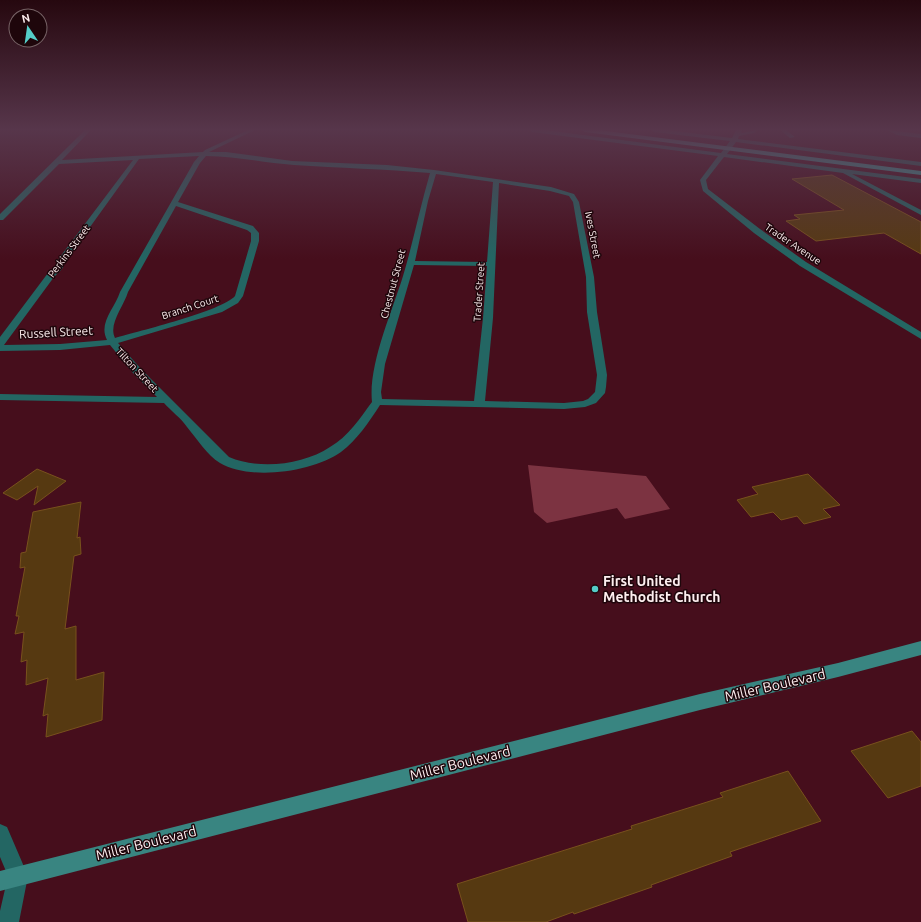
<svg xmlns="http://www.w3.org/2000/svg" width="921" height="922" font-family="Ubuntu,sans-serif">
<style>
.green{fill:#7c3341}
.building{fill:#563911;stroke:#78511d}
.lines{fill:none;stroke-linecap:round;stroke-linejoin:round}
.street{fill:#236663;fill-rule:evenodd}
.secondary{fill:#398581;fill-rule:evenodd}
.primary{fill:#389f9b;fill-rule:evenodd}
.poi-dot{fill:#54cdc8;stroke:#1e060b;stroke-width:1.5}
.labels{text-anchor:middle;dominant-baseline:central;stroke-width:3;stroke-linejoin:round;paint-order:stroke}
.far-street-label{font-size:10px;fill:#fdeeef;stroke:#1e060b}
.street-label{font-size:12px;fill:#fdeeef;stroke:#1e060b}
.near-poi-label{font-size:14px;font-weight:bold;fill:#fdeeef;stroke:#1e060b;text-anchor:start}
.near-street-label{font-size:14px;fill:#fdeeef;stroke:#1e060b}
</style>
<rect width="100%" height="100%" fill="#460e1c"/>
<path class="green" d="M 528,465 L 646,476 L 670,509 L 625,519 L 617,508 L 547,523 L 534,512 Z"/>
<g class="building">
<path d="M 832,175 L 921,222 L 921,254 L 884,233 L 816,241 L 786,221 L 800,219 L 794,215 L 844,210 L 792,179 Z"/>
<path d="M 37,469 L 66,481 L 34,505 L 38,486 L 17,500 L 3,493 Z"/>
<path d="M 808,474 L 840,505 L 823,509 L 831,517 L 804,524 L 797,516 L 781,520 L 773,512 L 751,517 L 737,500 L 758,494 L 752,487 Z"/>
<path d="M 81,502 L 77,538 L 80,537 L 81,554 L 74,556 L 65,629 L 76,626 L 76,680 L 104,672 L 102,720 L 46,737 L 48,714 L 43,716 L 48,678 L 26,685 L 27,660 L 21,662 L 24,632 L 15,634 L 19,616 L 16,616 L 25,567 L 20,568 L 21,553 L 26,552 L 33,512 Z"/>
<path d="M 912,731 L 921,742 L 921,786 L 888,798 L 851,751 Z"/>
<path d="M 788,771 L 821,821 L 730,852 L 732,856 L 651,885 L 652,887 L 574,914 L 573,912 L 546,922 L 468,922 L 457,884 L 632,829 L 631,826 L 723,797 L 720,793 Z"/>
</g>
<g class="lines">
<g class="street">
<path d="M 85,130 L 91,130 L 62,160 L 203,152 L 205,150 L 248,130 L 255,130 L 209,152 L 226,152 L 292,161 L 387,165 L 434,170 L 551,187 L 574,194 L 579,202 L 594,277 L 597,312 L 607,375 L 606,387 L 605,393 L 596,403 L 585,407 L 564,409 L 380,405 C 369,422 357,440 341,452 C 313,472 250,481 220,463 C 207,455 197,439 187,427 C 181,418 171,411 164,403 L 0,400 L 0,394 L 157,397 L 133,373 L 110,345 L 60,350 L 0,351 L 0,337 L 48,273 L 55,266 L 60,257 L 133,160 L 59,164 L 3,220 L 0,220 L 0,214 ZM 199,156 L 194,162 L 120,292 C 115,308 98,323 107,340 L 60,344 L 4,345 L 54,277 L 62,269 L 67,259 L 139,159 ZM 206,156 C 236,156 264,163 294,165 C 339,168 385,169 430,173 C 420,207 413,243 403,276 C 392,312 368,365 372,402 C 360,418 348,437 330,447 C 303,465 259,470 229,457 L 141,369 L 118,343 L 222,312 L 238,303 L 243,296 L 259,241 L 259,233 L 253,226 L 178,202 L 200,163 ZM 436,174 L 493,182 L 487,262 L 415,261 L 428,201 ZM 499,183 L 550,191 L 569,196 L 573,202 L 586,277 L 587,312 L 597,375 L 595,392 L 588,399 L 583,401 L 564,403 L 485,401 L 493,318 ZM 176,206 L 247,230 L 251,233 L 251,241 L 235,296 C 222,311 139,331 115,338 C 108,324 124,306 128,292 ZM 414,265 L 487,266 L 483,318 L 474,401 L 382,399 L 381,392 L 385,364 Z"/>
<path d="M 529,130 L 545,130 L 721,153 L 730,141 L 654,132 L 651,130 L 667,130 L 732,138 L 736,130 L 742,130 L 741,133 L 757,130 L 754,133 L 739,136 L 738,139 L 921,162 L 921,166 L 736,142 L 727,154 L 921,179 L 921,183 L 852,174 L 921,210 L 921,215 L 843,173 L 724,157 L 706,180 L 708,189 L 760,229 L 806,262 L 921,332 L 921,339 L 800,266 L 754,233 L 703,191 L 700,180 L 718,156 L 532,132 Z"/>
<path d="M 780,130 L 786,130 L 795,137 L 790,138 Z"/>
<path d="M 887,130 L 921,134 L 921,138 L 897,135 Z"/>
<path d="M 0,824 L 7,827 L 28,876 L 19,922 L 0,922 L 0,911 L 8,876 L 0,857 Z"/>
</g>
<path class="secondary" d="M 921,641 L 921,655 L 838,677 L 700,710 L 0,891 L 0,871 L 700,694 L 838,663 Z"/>
<path class="primary" d="M 582,130 L 598,130 L 921,171 L 921,175 L 585,132 Z"/>
</g>
<linearGradient id="sky" x2="0" y2="1"><stop stop-color="#26080f"/><stop offset="0.5" stop-color="#57364b"/><stop offset="1" stop-color="#57364b" stop-opacity="0"/></linearGradient>
<rect width="921" height="259" fill="url(#sky)"/>
<circle class="poi-dot" cx="595" cy="589" r="4"/>
<g class="labels">
<g class="far-street-label">
<text transform="translate(593 235) rotate(79)">Ives Street</text>
<text transform="translate(793 244) rotate(34)">Trader Avenue</text>
<text transform="translate(69 251) rotate(-53)">Perkins Street</text>
<text transform="translate(393 284) rotate(-75)">Chestnut Street</text>
<text transform="translate(479 292) rotate(-86)">Trader Street</text>
<text transform="translate(190 307) rotate(-18)">Branch Court</text>
<text transform="translate(137 370) rotate(47)">Tilton Street</text>
</g>
<g class="street-label">
<text transform="translate(56 332) rotate(-3)">Russell Street</text>
</g>
<g class="near-poi-label">
<text x="603" y="581">First United<tspan x="603" dy="16">Methodist Church</tspan></text>
</g>
<g class="near-street-label">
<text transform="translate(775 685) rotate(-13)">Miller Boulevard</text>
<text transform="translate(460 763) rotate(-14)">Miller Boulevard</text>
<text transform="translate(146 843) rotate(-14)">Miller Boulevard</text>
</g>
</g>
<g transform="translate(28 28) rotate(347)"><circle r="19" fill="#1e060b" stroke="#776366"/>
<path d="M0-3L7 15L0 10L-7 15Z" fill="#54cdc8"/>
<text y="-6" font-size="11" font-weight="bold" text-anchor="middle" fill="#fdeeef">N</text>
</g>
</svg>
